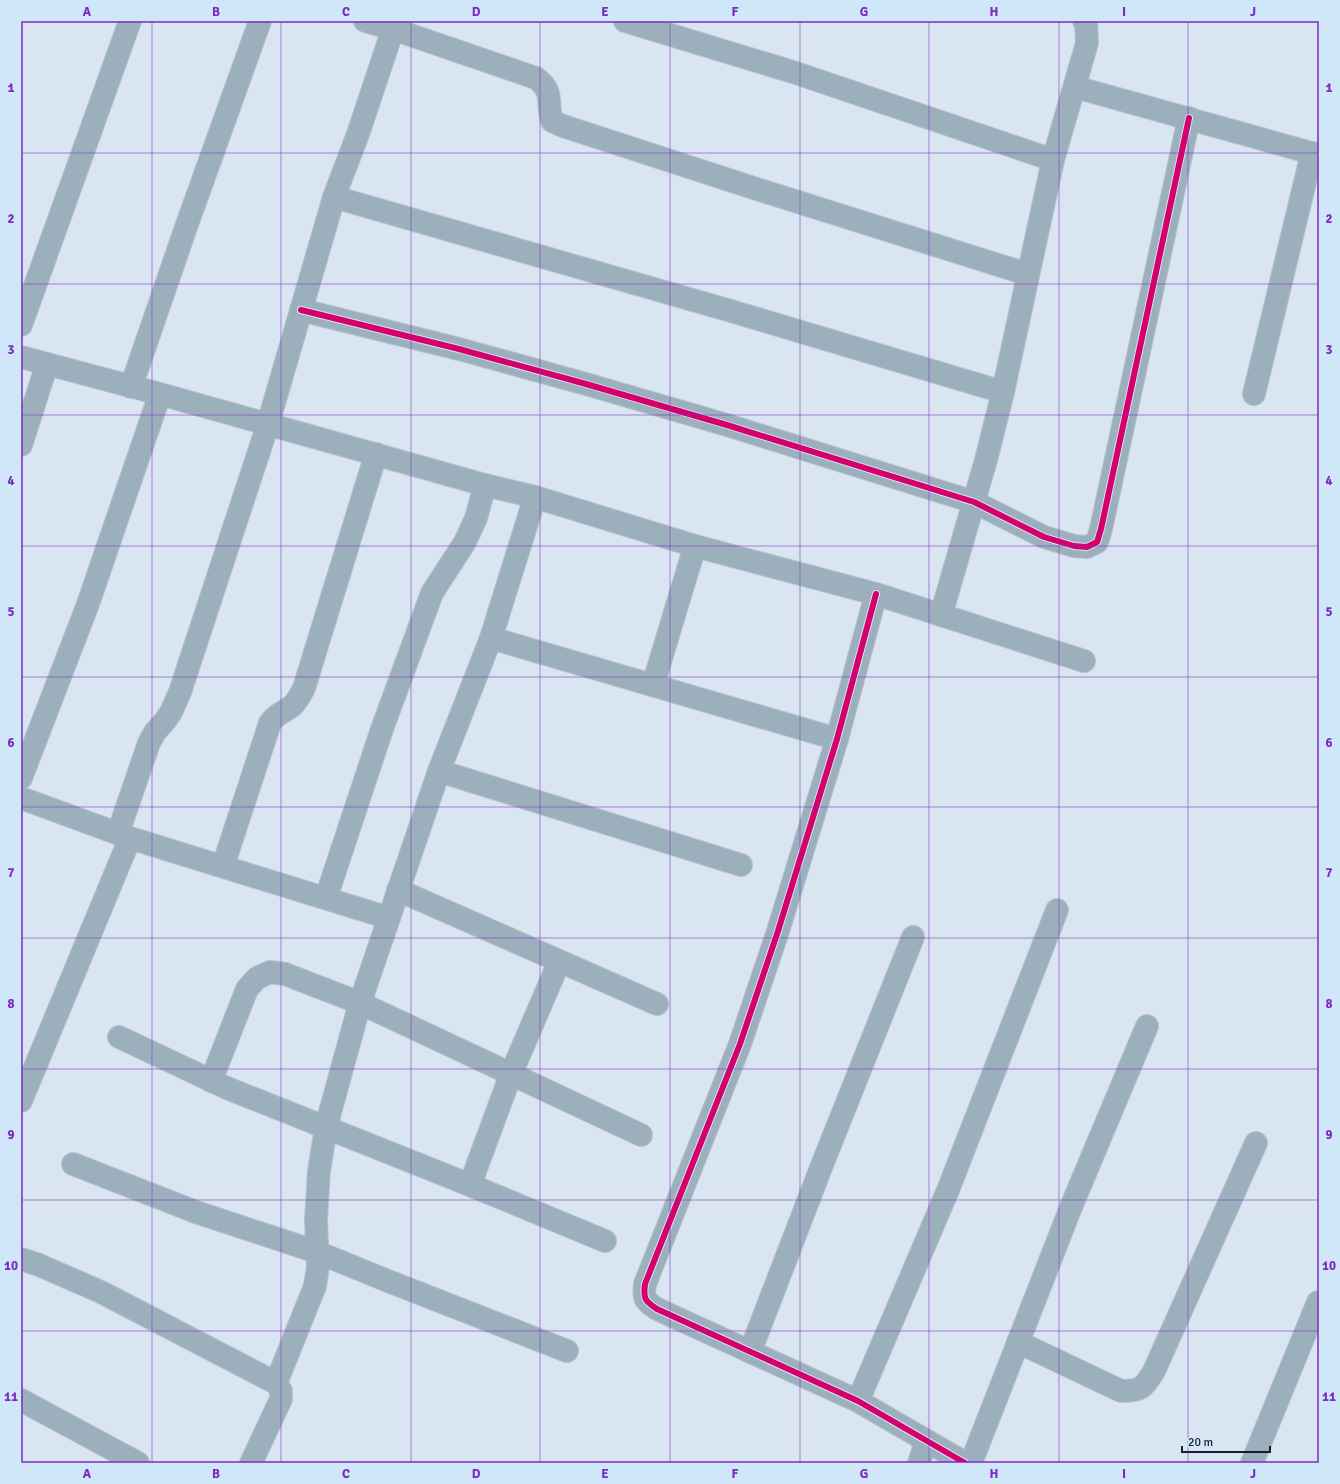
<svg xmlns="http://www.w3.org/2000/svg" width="1340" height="1484" font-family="Signika,sans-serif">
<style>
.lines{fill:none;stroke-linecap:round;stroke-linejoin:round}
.minor-casing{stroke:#b7c2cb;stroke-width:24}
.minor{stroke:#9cafbd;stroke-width:22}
.cycleway-casing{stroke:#d0e6f9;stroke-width:8}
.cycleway{stroke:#d6006c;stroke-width:6}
.grid{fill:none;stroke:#7b2cbf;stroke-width:1;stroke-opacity:0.55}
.neatline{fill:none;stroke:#7b2cbf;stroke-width:1.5}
.grid-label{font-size:13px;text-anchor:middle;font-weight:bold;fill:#7b2cbf}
</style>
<rect width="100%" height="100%" fill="#d9e5f0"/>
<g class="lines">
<g class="minor-casing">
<g id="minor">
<path d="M 365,21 L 393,29 L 536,78 C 555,92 546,102 552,121 L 563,126 L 763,191 L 1027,274"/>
<path d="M 625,21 L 793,72 L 1053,160"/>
<path d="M 1075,87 L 1319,155"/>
<path d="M 334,197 L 731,311 L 1003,392"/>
<path d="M 301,310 L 459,349 L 586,384 L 727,425 L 974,502 L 1044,537 L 1074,546 L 1087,547 L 1097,542 L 1101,529 L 1189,118"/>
<path d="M 21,325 L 130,21"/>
<path d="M 21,357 L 160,394 L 485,485 L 535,497 L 695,546 L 876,594 L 1084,661"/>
<path d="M 131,387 L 185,230 L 260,21"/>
<path d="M 1254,394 L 1312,153"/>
<path d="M 21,445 L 47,364"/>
<path d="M 876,594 L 837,739 L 778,931 L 740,1044 L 645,1284 C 643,1299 645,1301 657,1309 L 858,1401 L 965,1463"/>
<path d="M 941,615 L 986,460 L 1003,392 L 1053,160 L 1087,43 L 1086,23 L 1084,21"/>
<path d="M 491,638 L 837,739"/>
<path d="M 653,685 L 695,546"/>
<path d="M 439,771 L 741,865"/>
<path d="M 21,778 L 88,604 L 160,394"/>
<path d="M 21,798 L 130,838 L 389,918"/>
<path d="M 118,833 L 149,743 L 155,732 L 165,721 L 171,712 L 180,692 L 268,424 L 334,197 L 358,134 L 393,29"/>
<path d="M 223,866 L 270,723 C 277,713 285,712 293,705 C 298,700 301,694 304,688 L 376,454"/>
<path d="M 398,890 L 657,1004"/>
<path d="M 326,898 L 382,729 L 432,593 L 465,542 L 476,518 L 485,485"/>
<path d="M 119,1037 L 227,1088 L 470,1185 L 605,1241"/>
<path d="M 211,1081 L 247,989 L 257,978 L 270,972 L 285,974 L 360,1003 L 641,1135"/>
<path d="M 21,1101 L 130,838"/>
<path d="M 73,1164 L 196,1212 L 317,1252 L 388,1281 L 567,1351"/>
<path d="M 470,1185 L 511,1074 L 559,962"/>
<path d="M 21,1259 L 39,1265 L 101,1292 L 276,1383 L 281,1391 L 281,1399 L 251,1463"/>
<path d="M 1018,1342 L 1121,1391 C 1141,1391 1144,1388 1154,1371 L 1256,1143"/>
<path d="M 750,1352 L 822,1165 L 913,937"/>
<path d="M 276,1383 L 315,1286 L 318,1267 L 316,1220 L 319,1171 L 326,1127 L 360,1003 L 439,771 L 491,638 L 535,497"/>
<path d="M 21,1400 L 138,1463"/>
<path d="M 858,1401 L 948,1190 L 1057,910"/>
<path d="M 919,1463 L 926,1441"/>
<path d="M 971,1463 L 1071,1207 L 1147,1026"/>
<path d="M 1252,1463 L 1318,1302"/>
</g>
</g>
<use href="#minor" class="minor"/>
<g class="cycleway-casing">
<g id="cycleway">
<path d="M 301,310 L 459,349 L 586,384 L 727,425 L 974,502 L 1044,537 L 1074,546 L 1087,547 L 1097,542 L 1101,529 L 1189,118"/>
<path d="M 876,594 L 837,739 L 778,931 L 740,1044 L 645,1284 C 643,1299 645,1301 657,1309 L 858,1401 L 965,1463"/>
</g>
</g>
<use href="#cycleway" class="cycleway"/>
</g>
<path class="grid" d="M 152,21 L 152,1463M 281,21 L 281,1463M 411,21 L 411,1463M 540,21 L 540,1463M 670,21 L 670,1463M 800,21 L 800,1463M 929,21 L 929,1463M 1059,21 L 1059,1463M 1188,21 L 1188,1463M 21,153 L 1319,153M 21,284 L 1319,284M 21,415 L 1319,415M 21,546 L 1319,546M 21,677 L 1319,677M 21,807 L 1319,807M 21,938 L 1319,938M 21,1069 L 1319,1069M 21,1200 L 1319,1200M 21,1331 L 1319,1331"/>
<rect width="1340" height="1484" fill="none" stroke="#d0e6f9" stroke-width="44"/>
<path d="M1182 1446v6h88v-6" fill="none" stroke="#13212c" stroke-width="2"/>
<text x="1188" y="1446" font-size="12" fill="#13212c" stroke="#d0e6f9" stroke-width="3" paint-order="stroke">20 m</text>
<rect x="22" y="22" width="1296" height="1440" class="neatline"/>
<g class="grid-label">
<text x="87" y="16">A</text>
<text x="216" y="16">B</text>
<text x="346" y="16">C</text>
<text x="476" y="16">D</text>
<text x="605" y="16">E</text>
<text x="735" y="16">F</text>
<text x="864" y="16">G</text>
<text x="994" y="16">H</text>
<text x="1124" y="16">I</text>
<text x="1253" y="16">J</text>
<text x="11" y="92">1</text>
<text x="1329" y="92">1</text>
<text x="11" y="223">2</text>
<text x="1329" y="223">2</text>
<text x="11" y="354">3</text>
<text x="1329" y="354">3</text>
<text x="11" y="485">4</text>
<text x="1329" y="485">4</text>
<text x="11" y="616">5</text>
<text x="1329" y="616">5</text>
<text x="11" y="747">6</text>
<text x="1329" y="747">6</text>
<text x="11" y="877">7</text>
<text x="1329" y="877">7</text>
<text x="11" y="1008">8</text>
<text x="1329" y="1008">8</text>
<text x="11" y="1139">9</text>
<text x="1329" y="1139">9</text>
<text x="11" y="1270">10</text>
<text x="1329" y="1270">10</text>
<text x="11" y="1401">11</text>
<text x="1329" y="1401">11</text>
<text x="87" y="1478">A</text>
<text x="216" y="1478">B</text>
<text x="346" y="1478">C</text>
<text x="476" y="1478">D</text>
<text x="605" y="1478">E</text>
<text x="735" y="1478">F</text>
<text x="864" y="1478">G</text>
<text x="994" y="1478">H</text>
<text x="1124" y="1478">I</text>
<text x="1253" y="1478">J</text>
</g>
</svg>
